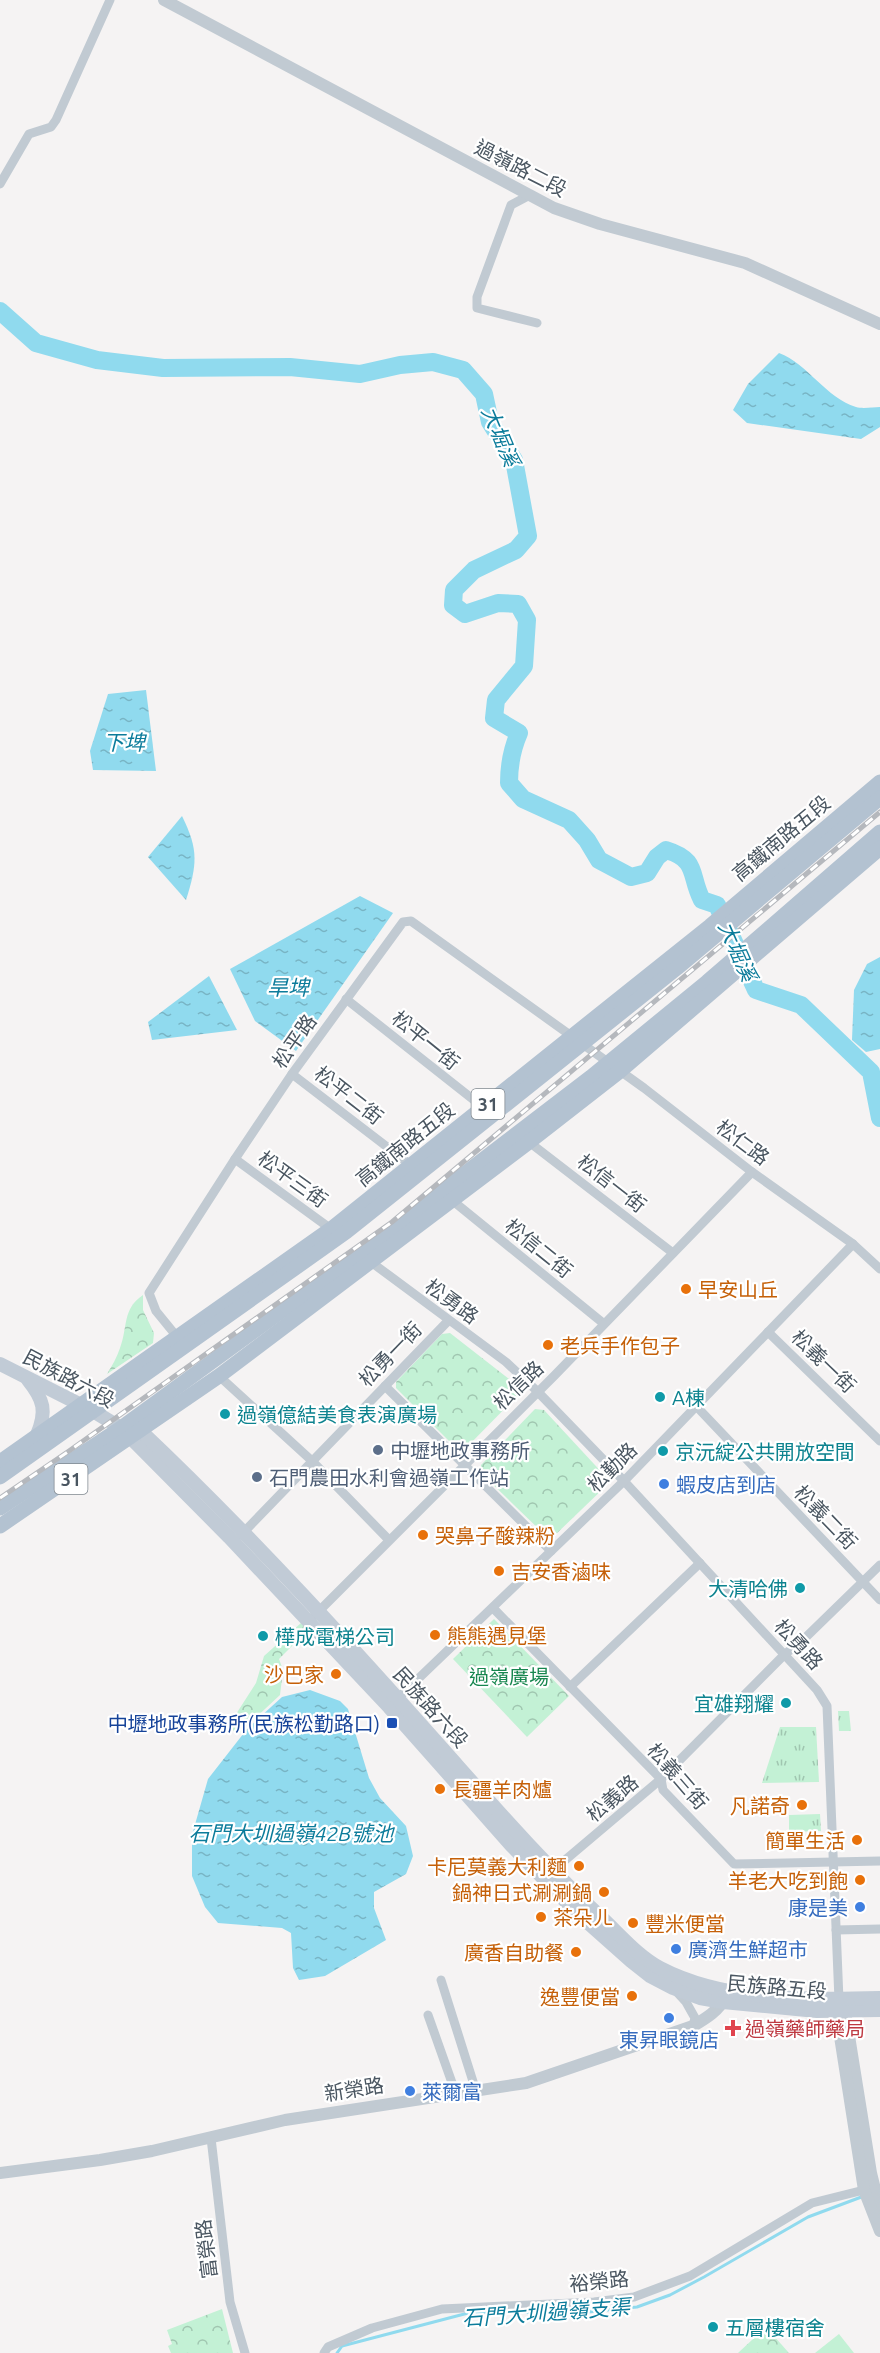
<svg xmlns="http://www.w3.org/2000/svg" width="880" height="2353" font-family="Ubuntu,'Noto Sans TC',sans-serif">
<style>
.grass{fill:url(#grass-tufts)}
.forest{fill:url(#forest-crowns)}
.pitch{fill:#c3f1d5}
.water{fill:url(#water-ripples)}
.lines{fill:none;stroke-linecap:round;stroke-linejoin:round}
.stream{stroke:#90daee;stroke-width:3}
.river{stroke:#90daee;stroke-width:18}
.minor{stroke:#c1cad2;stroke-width:9}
.tertiary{stroke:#c1cad2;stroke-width:12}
.secondary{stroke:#c1cbd6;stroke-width:14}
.primary{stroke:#b3c2d1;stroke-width:15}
.rail-casing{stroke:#b5b8bd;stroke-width:5}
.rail{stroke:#fff;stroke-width:3;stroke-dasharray:9;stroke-linecap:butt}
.food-dot{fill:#e8710a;stroke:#fff;stroke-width:2}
.culture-dot{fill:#0f9aa8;stroke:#fff;stroke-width:2}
.service-dot{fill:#5c6f8a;stroke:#fff;stroke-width:2}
.shop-dot{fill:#3f7fe0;stroke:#fff;stroke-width:2}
.transit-dot{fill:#1a4fb4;stroke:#fff;stroke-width:2}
.health-dot{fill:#e0444e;stroke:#fff;stroke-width:2}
.labels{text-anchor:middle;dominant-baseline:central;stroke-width:4.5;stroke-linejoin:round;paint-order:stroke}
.shield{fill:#fff;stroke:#808990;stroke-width:1.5}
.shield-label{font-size:18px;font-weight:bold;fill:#4a5661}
.street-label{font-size:20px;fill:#4a5661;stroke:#fff}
.food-label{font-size:20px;fill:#c56008;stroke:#fff;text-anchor:start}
.culture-label{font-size:20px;fill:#0d838f;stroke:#fff;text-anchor:start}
.service-label{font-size:20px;fill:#4e5e75;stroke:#fff;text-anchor:start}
.shop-label{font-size:20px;fill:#366cbe;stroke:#fff;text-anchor:start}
.park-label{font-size:20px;fill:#17864f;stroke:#fff}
.transit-label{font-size:20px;fill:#164399;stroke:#fff;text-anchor:end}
.health-label{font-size:20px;fill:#be3a42;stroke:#fff;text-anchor:start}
.water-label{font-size:21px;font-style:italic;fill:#0c7c9b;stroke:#fff}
</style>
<defs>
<pattern id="grass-tufts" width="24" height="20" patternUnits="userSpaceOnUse" patternTransform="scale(1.5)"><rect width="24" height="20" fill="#c3f1d5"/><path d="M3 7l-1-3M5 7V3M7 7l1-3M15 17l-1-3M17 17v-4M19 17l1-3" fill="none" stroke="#a0c6b0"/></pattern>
<pattern id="forest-crowns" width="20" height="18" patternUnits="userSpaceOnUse" patternTransform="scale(1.5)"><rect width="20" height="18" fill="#c3f1d5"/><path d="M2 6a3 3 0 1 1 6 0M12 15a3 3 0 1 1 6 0" fill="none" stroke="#a0c6b0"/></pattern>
<pattern id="water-ripples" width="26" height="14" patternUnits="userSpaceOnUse" patternTransform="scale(1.5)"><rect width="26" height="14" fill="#90daee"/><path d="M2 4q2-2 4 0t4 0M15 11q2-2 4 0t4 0" fill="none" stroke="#78b4c4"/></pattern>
</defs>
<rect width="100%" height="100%" fill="#f5f3f3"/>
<g class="grass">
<path d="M 838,1711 L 849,1711 L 851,1731 L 839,1731 Z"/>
<path d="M 780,1727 L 816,1727 L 819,1782 L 762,1783 Z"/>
<path d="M 820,1814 L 821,1831 L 789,1832 L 789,1815 Z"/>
</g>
<g class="forest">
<path d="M 143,1295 L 143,1310 L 154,1333 L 153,1343 L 107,1374 C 112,1366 117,1357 120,1348 C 128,1327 122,1309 143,1295 Z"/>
<path d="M 450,1333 L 518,1386 L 518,1395 L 464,1450 L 457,1449 L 396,1388 L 396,1382 L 442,1334 Z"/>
<path d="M 535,1409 L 544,1410 L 607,1478 L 607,1485 L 554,1536 L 546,1536 L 481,1473 L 481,1465 Z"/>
<path d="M 494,1619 L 569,1696 L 527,1737 L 453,1659 Z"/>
<path d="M 301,1623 L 308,1630 L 279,1659 L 283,1670 L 280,1695 L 237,1735 L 229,1725 L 256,1683 L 264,1656 Z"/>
<path d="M 222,2309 L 233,2353 L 171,2353 L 168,2346 L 172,2344 L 167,2330 Z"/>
<path d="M 766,2327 L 789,2353 L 738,2353 Z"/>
</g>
<path class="pitch" d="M 839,2334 L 854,2353 L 815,2353 Z"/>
<g class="water">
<path d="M 779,353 C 808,364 826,398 856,407 C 863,409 873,407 880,407 L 880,427 L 861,439 L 747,423 L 733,410 L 748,384 Z"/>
<path d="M 146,690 L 156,771 L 93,770 L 90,751 L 108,694 Z"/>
<path d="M 182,816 C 199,850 197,865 186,900 L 148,857 Z"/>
<path d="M 360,896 L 393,913 L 296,1051 L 255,1021 L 230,969 Z"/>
<path d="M 880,957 L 880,1049 L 866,1052 L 852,1040 L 854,990 L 867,964 Z"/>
<path d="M 209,976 L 237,1030 L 152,1040 L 148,1022 Z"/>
<path d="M 310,1690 L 340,1701 L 348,1709 L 369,1778 L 380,1798 L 406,1826 L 413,1856 L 406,1874 L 374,1892 L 374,1908 L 386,1940 L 325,1976 L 299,1980 L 293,1968 L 291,1933 L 282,1928 L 218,1923 L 205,1907 L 192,1876 L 192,1835 L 208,1779 L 247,1729 L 282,1697 Z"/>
</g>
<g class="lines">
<path class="stream" d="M 337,2353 L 342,2346 L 472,2312 L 578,2313 L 637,2307 L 670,2295 L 704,2277 L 808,2217 L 864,2196"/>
<path class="river" d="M 0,311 L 36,343 L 97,360 L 163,368 L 290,367 L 360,374 L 400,365 L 433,362 L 463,370 L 484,394 L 490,422 L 514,460 L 528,536 L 516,550 L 474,570 L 454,590 L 453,605 L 465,614 L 498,603 L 518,604 L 527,620 L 524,666 L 496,700 L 494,718 L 519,733 C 512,749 509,766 509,783 L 523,799 L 569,820 L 587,840 L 599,860 L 631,877 L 647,873 L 657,857 L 666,850 C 699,860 689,875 702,900 L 717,905 L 756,990 L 801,1005 L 871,1072 L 880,1118"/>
<g class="minor">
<path d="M 0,184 L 29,134 L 51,127 L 56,120 L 110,0"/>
<path d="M 528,196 L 511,205 L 477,297 L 477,308 L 537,323"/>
<path d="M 346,999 L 484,1108"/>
<path d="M 292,1074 L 412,1166"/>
<path d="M 529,1142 L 673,1253"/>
<path d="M 235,1159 L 331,1229"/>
<path d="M 453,1201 L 603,1323"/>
<path d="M 371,1262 L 506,1362 L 537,1391 L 624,1481 L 817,1690 L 827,1706 L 839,2000"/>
<path d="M 768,1332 L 880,1441"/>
<path d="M 178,1338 L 156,1311 L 149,1293 L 235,1159 L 292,1074 L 403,922 L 411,921 L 644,1088 L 752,1172 L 853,1244 L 880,1269"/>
<path d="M 219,1376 L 311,1460 L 389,1540"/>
<path d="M 385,1386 L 551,1551"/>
<path d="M 697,1407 L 880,1600"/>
<path d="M 241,1535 L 448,1321"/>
<path d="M 493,1608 L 661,1779 L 663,1790 L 734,1864 L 880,1861"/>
<path d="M 314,1616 L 554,1376 L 752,1172"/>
<path d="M 570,1687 L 700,1563"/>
<path d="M 394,1702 L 624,1481 L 853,1244"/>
<path d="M 551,1872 L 661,1779 L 784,1655 L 804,1639 L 880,1565"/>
<path d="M 836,1930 L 880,1929"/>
<path d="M 441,1980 L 476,2091"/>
<path d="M 675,1990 L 686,2002 L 695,2018 L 693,2026"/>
<path d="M 428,2015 L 456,2094"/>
<path d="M 211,2138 L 230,2302 L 245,2353"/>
<path d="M 324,2353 L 328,2347 L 372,2328 L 442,2309 L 594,2302 L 634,2297 L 690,2276 L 812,2203 L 864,2190"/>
</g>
<g class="tertiary">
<path d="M 164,0 L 554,208 L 600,224 L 745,263 L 880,324"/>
<path d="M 841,2003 L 845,2011 L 871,2173 L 880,2210"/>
<path d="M 838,2004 L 836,2011 L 864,2190 L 880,2231"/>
<path d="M 0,2173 L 100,2160 L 152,2151 L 285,2120 L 526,2083 L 693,2026 C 705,2019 720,2010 725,1997"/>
</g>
<g class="secondary">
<path d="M 0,1364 L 93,1411 L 121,1428 L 229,1537 L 389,1707 L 511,1845 L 577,1913 L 631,1961 L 650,1976 L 673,1988 L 700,1998 L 723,2002 L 817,2011 L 880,2010"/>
<path d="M 28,1380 C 44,1400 47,1411 37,1435"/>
<path d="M 132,1429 L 141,1431 C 252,1536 355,1650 456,1764 C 504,1818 551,1871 604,1920 C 621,1936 639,1957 660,1968 C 725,2002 808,2000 880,1998"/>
</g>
<g class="primary">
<path d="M 0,1462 L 331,1229 L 710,926 L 880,782"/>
<path d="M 0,1477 L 346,1232 L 677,968 L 880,798"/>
<path d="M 0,1508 L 121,1428 L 369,1247 L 591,1077 L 707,982 L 880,832"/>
<path d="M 0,1526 L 219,1376 L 529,1142 L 620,1071 L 880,848"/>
</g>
<g class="rail-casing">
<path id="rail" d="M 0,1498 L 69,1451 L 392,1222 L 880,812"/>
</g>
<use href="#rail" class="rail"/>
</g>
<g class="food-dot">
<circle cx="686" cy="1289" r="6"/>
<circle cx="548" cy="1345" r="6"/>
<circle cx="423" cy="1535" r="6"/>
<circle cx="499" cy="1571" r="6"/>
<circle cx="435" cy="1635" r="6"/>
<circle cx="336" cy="1674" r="6"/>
<circle cx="440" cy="1789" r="6"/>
<circle cx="802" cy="1805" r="6"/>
<circle cx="857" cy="1840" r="6"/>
<circle cx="579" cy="1866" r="6"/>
<circle cx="860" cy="1880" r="6"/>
<circle cx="604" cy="1892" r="6"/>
<circle cx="541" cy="1917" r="6"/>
<circle cx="633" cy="1923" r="6"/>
<circle cx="576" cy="1952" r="6"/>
<circle cx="632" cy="1996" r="6"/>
</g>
<g class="culture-dot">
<circle cx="660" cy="1397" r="6"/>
<circle cx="225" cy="1414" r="6"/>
<circle cx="663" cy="1451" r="6"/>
<circle cx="800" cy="1588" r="6"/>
<circle cx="263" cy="1636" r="6"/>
<circle cx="786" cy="1703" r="6"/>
<circle cx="713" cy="2327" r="6"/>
</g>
<g class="service-dot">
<circle cx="378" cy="1450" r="6"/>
<circle cx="257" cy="1477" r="6"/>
</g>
<g class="shop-dot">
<circle cx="664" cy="1484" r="6"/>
<circle cx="860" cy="1907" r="6"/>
<circle cx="676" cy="1949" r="6"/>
<circle cx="669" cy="2018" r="6"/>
<circle cx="410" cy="2091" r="6"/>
</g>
<rect class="transit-dot" x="386" y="1717" width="12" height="12" rx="3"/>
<path class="health-dot" d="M730 2019h6v6h6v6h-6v6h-6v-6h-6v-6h6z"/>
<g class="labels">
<g class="shield">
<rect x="471.5" y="1089" width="33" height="30" rx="4.5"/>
<rect x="54.5" y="1464" width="33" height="30" rx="4.5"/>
</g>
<g class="shield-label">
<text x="488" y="1104">31</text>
<text x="71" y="1479">31</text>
</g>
<g class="street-label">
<text transform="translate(521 168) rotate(27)">過嶺路二段</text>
<text transform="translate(781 838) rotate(-40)">高鐵南路五段</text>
<text transform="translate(426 1040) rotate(39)">松平一街</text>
<text transform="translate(294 1041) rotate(-55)">松平路</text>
<text transform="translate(349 1095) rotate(38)">松平二街</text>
<text transform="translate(743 1142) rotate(37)">松仁路</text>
<text transform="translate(405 1144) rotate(-39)">高鐵南路五段</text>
<text transform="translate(293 1179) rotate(36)">松平三街</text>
<text transform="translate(612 1183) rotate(38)">松信一街</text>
<text transform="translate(539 1248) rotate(39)">松信二街</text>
<text transform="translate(452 1301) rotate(36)">松勇路</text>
<text transform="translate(390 1354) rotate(-46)">松勇一街</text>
<text transform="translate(824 1361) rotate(44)">松義一街</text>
<text transform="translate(69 1378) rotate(28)">民族路六段</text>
<text transform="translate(518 1385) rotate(-44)">松信路</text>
<text transform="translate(612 1467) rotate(-45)">松勤路</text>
<text transform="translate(826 1517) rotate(46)">松義二街</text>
<text transform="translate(799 1644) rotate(47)">松勇路</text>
<text transform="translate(431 1707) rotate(48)">民族路六段</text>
<text transform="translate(678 1776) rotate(49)">松義三街</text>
<text transform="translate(612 1798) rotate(-40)">松義路</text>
<text transform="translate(777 1987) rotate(5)">民族路五段</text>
<text transform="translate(354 2089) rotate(-9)">新榮路</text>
<text transform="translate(206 2249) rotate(-97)">富榮路</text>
<text transform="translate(599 2281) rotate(-6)">裕榮路</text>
</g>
<g class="food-label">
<text x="698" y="1289">早安山丘</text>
<text x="560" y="1345">老兵手作包子</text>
<text x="435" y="1535">哭鼻子酸辣粉</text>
<text x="511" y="1571">吉安香滷味</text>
<text x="447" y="1635">熊熊遇見堡</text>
<text x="324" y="1674" text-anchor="end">沙巴家</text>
<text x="452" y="1789">長疆羊肉爐</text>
<text x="790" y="1805" text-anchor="end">凡諾奇</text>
<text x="845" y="1840" text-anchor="end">簡單生活</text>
<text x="567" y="1866" text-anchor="end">卡尼莫義大利麵</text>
<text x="848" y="1880" text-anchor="end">羊老大吃到飽</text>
<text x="592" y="1892" text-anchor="end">鍋神日式涮涮鍋</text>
<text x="553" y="1917">茶朵ㄦ</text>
<text x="645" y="1923">豐米便當</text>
<text x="564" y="1952" text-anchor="end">廣香自助餐</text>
<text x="620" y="1996" text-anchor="end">逸豐便當</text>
</g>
<g class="culture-label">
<text x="672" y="1397">A棟</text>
<text x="237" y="1414">過嶺億結美食表演廣場</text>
<text x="675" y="1451">京沅綻公共開放空間</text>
<text x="788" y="1588" text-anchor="end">大清哈佛</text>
<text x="275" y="1636">樺成電梯公司</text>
<text x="774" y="1703" text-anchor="end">宜雄翔耀</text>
<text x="725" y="2327">五層樓宿舍</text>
</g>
<g class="service-label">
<text x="390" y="1450">中壢地政事務所</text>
<text x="269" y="1477">石門農田水利會過嶺工作站</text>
</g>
<g class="shop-label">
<text x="676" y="1484">蝦皮店到店</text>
<text x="848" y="1907" text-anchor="end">康是美</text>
<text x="688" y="1949">廣濟生鮮超市</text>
<text x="669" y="2039" text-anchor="middle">東昇眼鏡店</text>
<text x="422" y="2091">萊爾富</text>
</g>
<g class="park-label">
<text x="509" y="1676">過嶺廣場</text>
</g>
<g class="transit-label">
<text x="380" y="1723">中壢地政事務所(民族松勤路口)</text>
</g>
<g class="health-label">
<text x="745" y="2028">過嶺藥師藥局</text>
</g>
<g class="water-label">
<text transform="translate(501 436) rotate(67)">大堀溪</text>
<text x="124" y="742">下埤</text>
<text transform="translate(738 951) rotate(66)">大堀溪</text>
<text x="288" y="987">旱埤</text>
<text x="291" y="1833">石門大圳過嶺42B號池</text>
<text transform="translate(546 2312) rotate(-4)">石門大圳過嶺支渠</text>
</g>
</g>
</svg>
